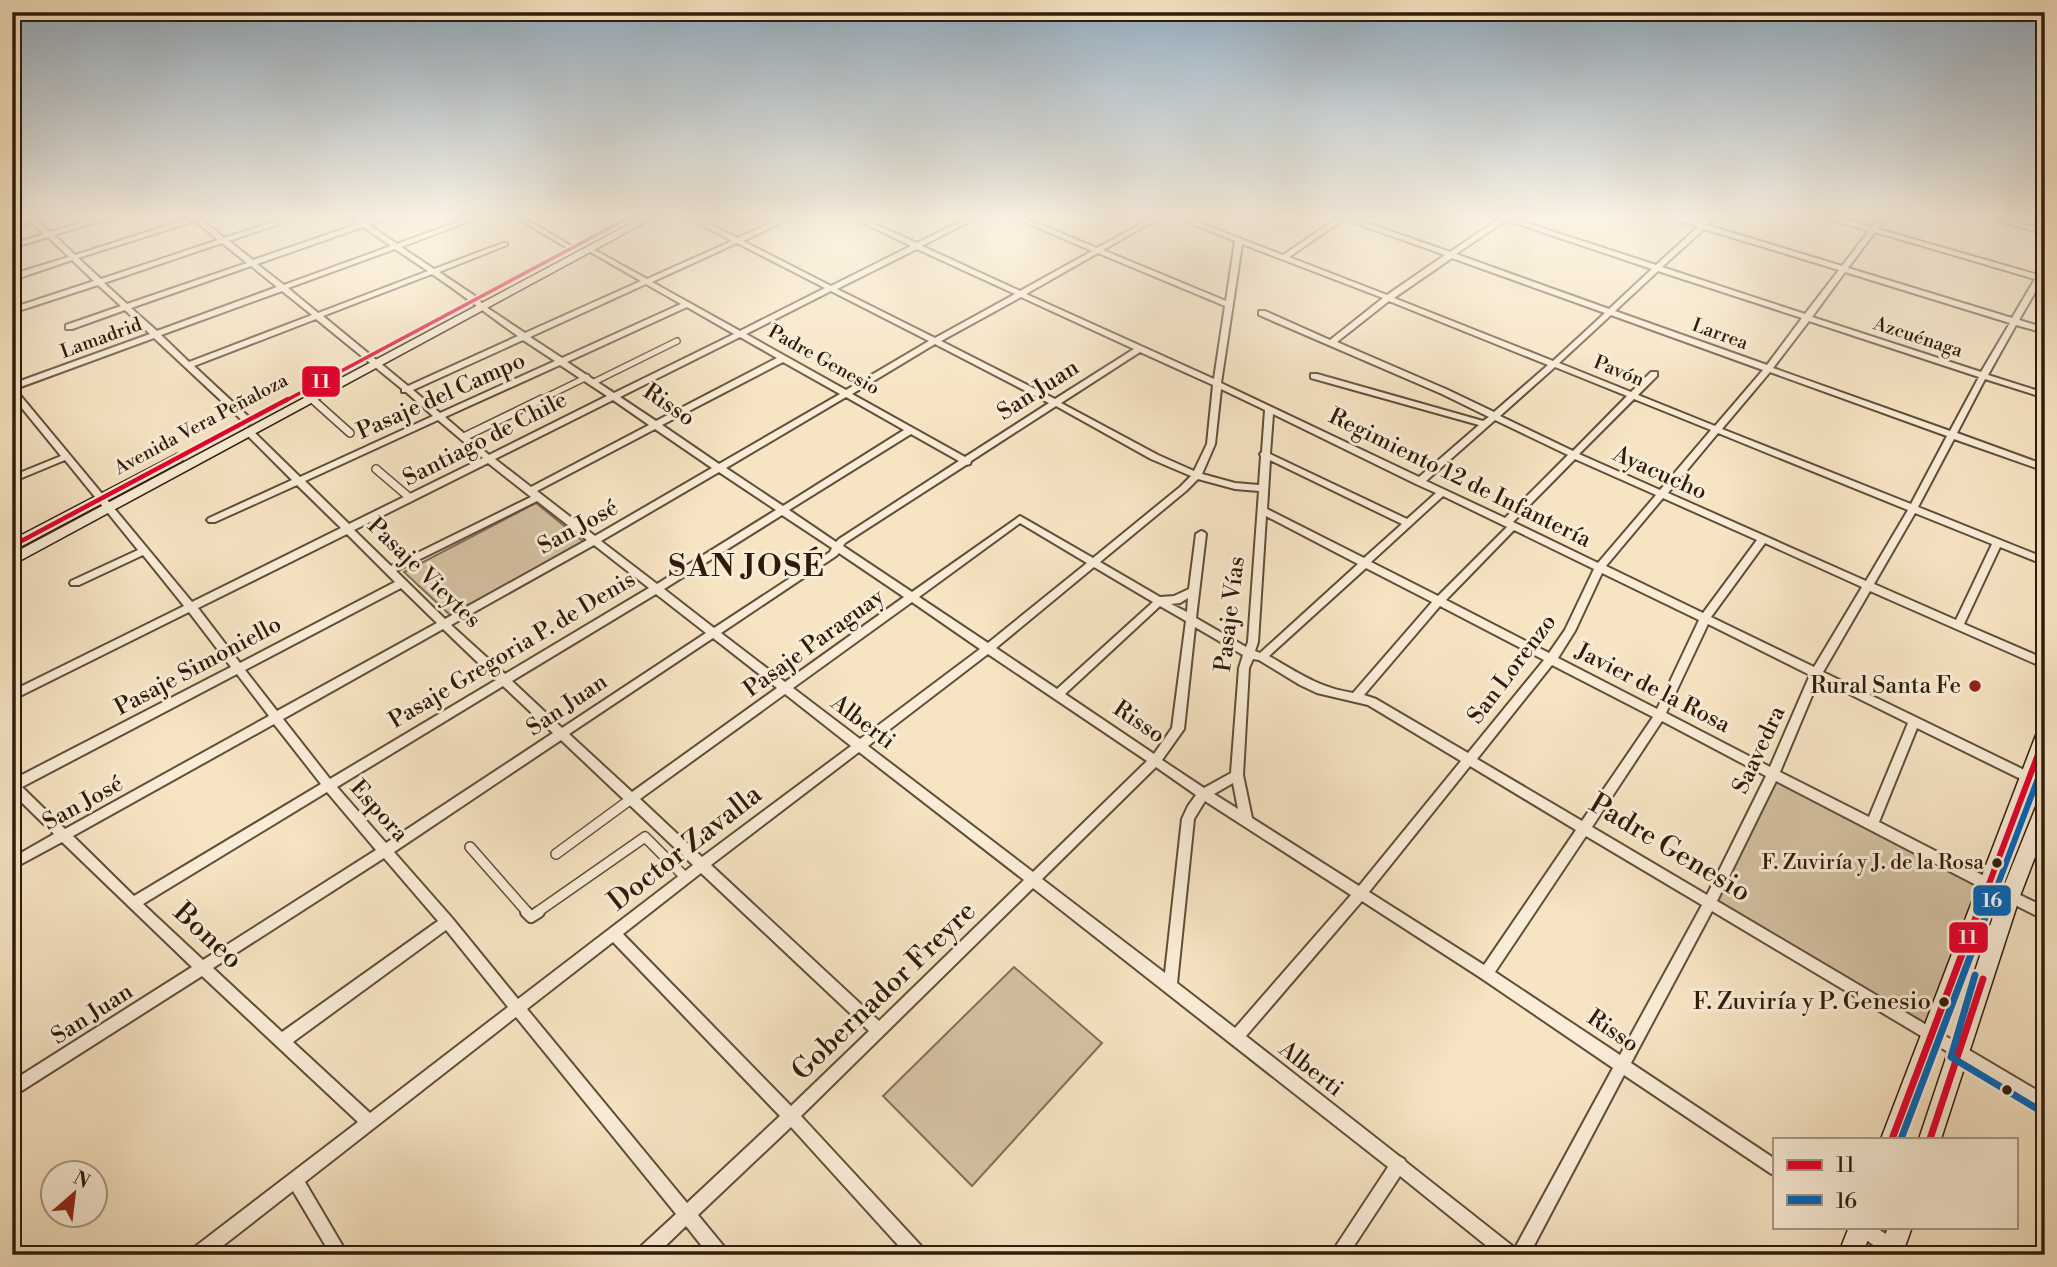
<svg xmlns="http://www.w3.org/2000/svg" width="2057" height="1267" font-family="'Libre Bodoni',serif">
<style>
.green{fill:#d5c2a3;stroke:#826f56;stroke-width:2}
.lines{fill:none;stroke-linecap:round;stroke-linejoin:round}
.pedestrian-far3-casing{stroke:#604e38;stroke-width:8}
.pedestrian-far2-casing{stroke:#604e38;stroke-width:10}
.pedestrian-far1-casing{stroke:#604e38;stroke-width:12}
.pedestrian-casing{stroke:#604e38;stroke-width:14}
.minor-casing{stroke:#604e38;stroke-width:4}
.secondary-casing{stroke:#2e1c09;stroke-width:3}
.pedestrian-far3{stroke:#faedd8;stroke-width:5}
.pedestrian-far2{stroke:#faedd8;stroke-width:7}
.pedestrian-far1{stroke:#faedd8;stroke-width:9}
.pedestrian{stroke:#faedd8;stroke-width:10}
.minor{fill:#faedd8;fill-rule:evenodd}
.secondary{fill:#faedd8;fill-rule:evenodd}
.bus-1-far3-casing{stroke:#faedd8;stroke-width:7}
.bus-1-far2-casing{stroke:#faedd8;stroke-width:9}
.bus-1-far1-casing{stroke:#faedd8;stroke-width:11}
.bus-1-casing{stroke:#faedd8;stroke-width:12}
.bus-2-far1-casing{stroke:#faedd8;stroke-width:11}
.bus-2-casing{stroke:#faedd8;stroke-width:12}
.bus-1-far3{stroke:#e4002b;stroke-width:3.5}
.bus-1-far2{stroke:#e4002b;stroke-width:4.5}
.bus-1-far1{stroke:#e4002b;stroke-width:6}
.bus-1{stroke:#e4002b;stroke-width:7}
.bus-2-far1{stroke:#0065bd;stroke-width:6}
.bus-2{stroke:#0065bd;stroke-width:7}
.poi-dot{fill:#8f2418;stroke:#faedd8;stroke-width:2.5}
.bus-dot{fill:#2e1c09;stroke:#faedd8;stroke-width:2.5}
.labels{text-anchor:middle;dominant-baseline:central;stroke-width:6;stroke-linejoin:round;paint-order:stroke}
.far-street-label{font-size:19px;fill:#2e1c09;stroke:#faedd8}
.bus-label{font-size:21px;fill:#2e1c09;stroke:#faedd8;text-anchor:end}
.street-label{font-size:23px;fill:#2e1c09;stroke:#faedd8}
.poi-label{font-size:23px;fill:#2e1c09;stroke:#faedd8;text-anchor:end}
.near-bus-label{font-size:24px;fill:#2e1c09;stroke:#faedd8;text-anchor:end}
.near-street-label{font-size:28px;fill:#2e1c09;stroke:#faedd8}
.district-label{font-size:30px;font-weight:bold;letter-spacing:2px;fill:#2e1c09;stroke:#faedd8}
.line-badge{stroke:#faedd8;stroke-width:2.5}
.badge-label{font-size:19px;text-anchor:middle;font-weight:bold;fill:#fff}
</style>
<rect width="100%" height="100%" fill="#f7e4c3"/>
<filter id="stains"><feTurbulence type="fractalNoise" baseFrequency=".00286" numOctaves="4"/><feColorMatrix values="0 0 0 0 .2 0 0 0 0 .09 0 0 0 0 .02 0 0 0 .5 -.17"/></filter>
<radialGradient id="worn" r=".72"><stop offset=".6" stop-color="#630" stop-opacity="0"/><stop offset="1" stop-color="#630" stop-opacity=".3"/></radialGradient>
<g class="green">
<path d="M 536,503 L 584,542 L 450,615 L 404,572 Z"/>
<path d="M 1775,776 L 1982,884 L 1929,1030 L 1712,902 Z"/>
<path d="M 1014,967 L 1102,1043 L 972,1186 L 883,1096 Z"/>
</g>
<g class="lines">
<g class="pedestrian-far3-casing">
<g id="pedestrian-far3">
<path d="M 594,382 L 677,341"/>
<path d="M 311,398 L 314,401"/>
<path d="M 538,401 L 587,377"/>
</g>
</g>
<g class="pedestrian-far2-casing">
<g id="pedestrian-far2">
<path d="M 312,399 L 350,433"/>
<path d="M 464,437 L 542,399"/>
<path d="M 376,469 L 410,498"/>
</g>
</g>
<g class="pedestrian-far1-casing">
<g id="pedestrian-far1">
<path d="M 470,847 L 528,913"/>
<path d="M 556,854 L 631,799"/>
<path d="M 536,913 L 645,837 L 686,878"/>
</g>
</g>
<g class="pedestrian-casing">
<path id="pedestrian" d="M 526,912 L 531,917 L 539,912"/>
</g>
<g class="minor-casing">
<g id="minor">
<path d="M 27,217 L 35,218 L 50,232 L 101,217 L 110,217 L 109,218 L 54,235 L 75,255 L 191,218 L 191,217 L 201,217 L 201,219 L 224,238 L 288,217 L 297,217 L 296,218 L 229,241 L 253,260 L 358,224 L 350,217 L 357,217 L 364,222 L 378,217 L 387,217 L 386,218 L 369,225 L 397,244 L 471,217 L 479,217 L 478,218 L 401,247 L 434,269 L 503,243 L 507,243 L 507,245 L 439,272 L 478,298 L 483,305 L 525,333 L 641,281 L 587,250 L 587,248 L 591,248 L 647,279 L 732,241 L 687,217 L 695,217 L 737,238 L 785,217 L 793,217 L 743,241 L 831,286 L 911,246 L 851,217 L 859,217 L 917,243 L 970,217 L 978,217 L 922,246 L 1020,291 L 1092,251 L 1015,218 L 1014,217 L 1022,217 L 1097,248 L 1154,217 L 1161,217 L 1103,250 L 1226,301 L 1235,241 L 1177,218 L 1176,217 L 1184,217 L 1283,255 L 1339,217 L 1350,217 L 1450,252 L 1500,218 L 1499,217 L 1509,217 L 1656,265 L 1698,227 L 1671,218 L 1670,217 L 1679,217 L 1701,223 L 1708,217 L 1715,217 L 1707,225 L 1842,266 L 1869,231 L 1827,218 L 1826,217 L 1835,217 L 1872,227 L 1880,217 L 1886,217 L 1878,229 L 2038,275 L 2042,266 L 2045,266 L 2045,281 L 2042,280 L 2019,320 L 2045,328 L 2045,333 L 2016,325 L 1988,375 L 2045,393 L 2045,398 L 1985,379 L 1957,433 L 2045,465 L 2045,471 L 1954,439 L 1918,507 L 2045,558 L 2045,565 L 2000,547 L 1964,624 L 2045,659 L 2045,668 L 1870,591 L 1823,672 L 2045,780 L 2045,791 L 1917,728 L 1879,822 L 1992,880 L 1993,884 L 1992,888 L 1987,890 L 1982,888 L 1776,781 L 1717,901 L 2045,1095 L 2045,1110 L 1712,911 L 1631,1063 L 1775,1159 L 1775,1176 L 1770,1173 L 1624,1075 L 1529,1255 L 1498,1255 L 1400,1176 L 1348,1255 L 1330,1255 L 1388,1167 L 1033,888 L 801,1116 L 924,1249 L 926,1255 L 907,1255 L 791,1127 L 698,1215 L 726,1249 L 728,1255 L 709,1255 L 686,1226 L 656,1255 L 636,1255 L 638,1249 L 676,1214 L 516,1017 L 305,1182 L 348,1255 L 331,1255 L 293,1191 L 211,1255 L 190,1255 L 192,1249 L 358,1122 L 202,976 L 12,1097 L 12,1081 L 192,967 L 62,842 L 12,869 L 12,858 L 54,834 L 12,793 L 12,780 L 231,667 L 189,612 L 12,700 L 12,691 L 184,606 L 143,555 L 79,585 L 71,585 L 70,583 L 71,581 L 138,550 L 65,460 L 12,482 L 12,476 L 61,456 L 12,396 L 12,384 L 150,334 L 125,310 L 72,329 L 66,329 L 66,325 L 121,306 L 98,285 L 12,313 L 12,308 L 94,281 L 72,260 L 19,278 L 13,278 L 13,274 L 69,257 L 48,237 L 12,248 L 12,244 L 44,234 L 31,222 L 12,228 L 12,224 L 28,219 ZM 1344,219 L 1445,255 L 1387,295 L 1289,257 ZM 1506,220 L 1652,269 L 1609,309 L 1456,254 ZM 195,221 L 218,240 L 101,279 L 78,258 ZM 363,227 L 391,246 L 284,285 L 257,264 ZM 1704,229 L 1839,270 L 1805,314 L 1662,267 ZM 1875,232 L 2035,279 L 2012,318 L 1848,268 ZM 222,243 L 247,263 L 127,304 L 104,283 ZM 737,243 L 825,288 L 740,331 L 652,282 ZM 1242,244 L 1383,298 L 1330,340 L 1265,311 L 1259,311 L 1259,315 L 1442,394 L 1489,417 L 1483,421 L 1317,374 L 1311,374 L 1311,378 L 1479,425 L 1419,477 L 1221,383 ZM 395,249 L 428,271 L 318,313 L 288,288 ZM 917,249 L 1015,294 L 935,338 L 837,289 ZM 1098,253 L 1225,306 L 1214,379 L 1026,294 ZM 1452,258 L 1605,313 L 1553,361 L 1394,298 ZM 251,266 L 277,287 L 157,331 L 131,308 ZM 1658,271 L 1802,318 L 1767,365 L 1615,311 ZM 1845,272 L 2010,323 L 1981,372 L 1812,317 ZM 432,274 C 462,294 489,316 518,336 L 408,386 L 323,316 ZM 646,284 L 681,304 L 562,358 L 530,337 ZM 282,291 L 312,315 L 189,362 L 161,335 ZM 831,291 L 929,341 L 846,390 L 746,334 ZM 1021,297 L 1134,349 L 1055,399 L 941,341 ZM 1389,301 L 1548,365 L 1494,412 L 1448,390 L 1337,342 ZM 687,307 L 734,334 L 614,393 L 567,362 ZM 1611,315 L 1763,370 L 1715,426 L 1638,395 L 1657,376 L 1657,372 L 1651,372 L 1631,392 L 1559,363 ZM 316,319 L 402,389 L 402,392 L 406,392 L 433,416 L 300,477 L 252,430 L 246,430 L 246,434 L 292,480 L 209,518 L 207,520 L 209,522 L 215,522 L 297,485 L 341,528 L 192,602 L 15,389 L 154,338 L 245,423 L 248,424 L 252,421 L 251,419 L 194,366 ZM 1809,321 L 1979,377 L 1950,431 L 1773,368 ZM 740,337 L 777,358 L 656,421 L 620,397 ZM 523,340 L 555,361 L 440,413 L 413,390 ZM 935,344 L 1049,403 L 965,457 L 852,394 ZM 1140,352 L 1213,385 L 1207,444 L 1194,471 L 1158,455 L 1061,403 ZM 783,362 L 840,394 L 719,464 L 662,425 ZM 560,365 L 607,396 L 489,455 L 445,417 ZM 1555,367 L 1627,396 L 1573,451 L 1500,416 ZM 1770,372 L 1947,436 L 1911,504 L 1722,429 ZM 1221,389 L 1265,410 L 1262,452 L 1260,454 L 1261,456 L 1259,485 L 1235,483 L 1202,474 L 1215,444 ZM 846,397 L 904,430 L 783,506 L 726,468 ZM 1634,399 L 1711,430 L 1660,490 L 1579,454 ZM 613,400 L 649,425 L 531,487 L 495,459 ZM 1056,406 L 1151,459 L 1191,476 L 1180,487 L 1093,558 L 1020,516 L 912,592 L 843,546 L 845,543 L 966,465 L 970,464 L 971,461 ZM 1273,414 L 1416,484 L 1436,493 L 1407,519 L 1270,454 ZM 438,420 L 483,458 L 349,524 L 305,481 ZM 1495,420 L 1568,455 L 1505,518 L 1426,481 ZM 655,429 L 712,468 L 595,536 L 537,491 ZM 1718,433 L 1908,510 L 1866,581 L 1668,493 ZM 911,434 L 959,461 L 839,539 L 836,542 L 789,510 ZM 1575,459 L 1656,495 L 1598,563 L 1513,522 ZM 1270,460 L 1402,524 L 1364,558 L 1267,509 ZM 488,463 L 531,497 L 391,566 L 354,530 ZM 719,472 L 776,510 L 657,584 L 601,541 ZM 1198,479 L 1235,489 L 1259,491 L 1248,642 L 1246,647 L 1196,618 L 1206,534 L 1204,532 L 1201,531 L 1196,534 L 1189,589 L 1174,596 L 1160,597 L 1100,562 L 1186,491 ZM 1443,496 L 1507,527 L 1438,596 L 1371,562 ZM 1663,498 L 1757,540 L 1703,613 L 1606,566 ZM 537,501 L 587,540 L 445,619 L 396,571 ZM 1915,513 L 1992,544 L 1956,620 L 1874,584 ZM 782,515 L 832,548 L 830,552 L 714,628 L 664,589 ZM 1266,516 L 1358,564 L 1260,653 L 1255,651 L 1258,642 ZM 1020,523 L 1087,563 L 988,643 L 919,597 ZM 1514,530 L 1594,569 L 1565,630 L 1549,653 L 1446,600 ZM 347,534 L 395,582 L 240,663 L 198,608 ZM 1765,543 L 1862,587 L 1814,667 L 1711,617 ZM 594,545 L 649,588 L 505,674 L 451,625 ZM 839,553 L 904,597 L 785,682 L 721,633 L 836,556 ZM 1094,567 L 1153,602 L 1057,689 L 996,648 ZM 1366,568 L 1432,602 L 1353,693 C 1320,688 1298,673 1269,656 ZM 1602,573 L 1699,620 L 1657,709 L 1558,658 L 1575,631 ZM 401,588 L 437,623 L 277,711 L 245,670 ZM 656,594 L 706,633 L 562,728 L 512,681 ZM 1188,598 L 1187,612 L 1171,604 L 1180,603 ZM 912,602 L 980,649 L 860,739 L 793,688 ZM 1160,606 L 1186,621 L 1172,728 L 1154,754 L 1065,694 ZM 1440,606 L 1544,660 L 1468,753 L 1376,699 L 1364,695 ZM 1708,624 L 1810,675 L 1770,767 L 1666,713 ZM 1195,627 L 1243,655 L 1239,668 L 1231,773 L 1204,788 L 1162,760 L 1184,729 ZM 443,629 L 496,680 L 330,779 L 283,719 ZM 713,638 L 777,688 L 632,792 L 569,734 ZM 988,654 L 1147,761 L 1033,872 L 868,746 ZM 1253,659 L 1259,660 L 1300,685 L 1317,693 L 1368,705 L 1461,761 L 1359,886 L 1252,818 L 1243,775 L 1249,668 ZM 1552,665 L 1653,717 L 1582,821 L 1477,759 ZM 237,674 L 269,716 L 65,829 L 22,787 ZM 1819,679 L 1908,723 L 1869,817 L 1780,772 ZM 503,686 L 553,733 L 386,843 L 337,787 ZM 785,694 L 851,746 L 702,857 L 640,799 ZM 1662,721 L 1766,776 L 1707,895 L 1592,827 ZM 274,724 L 321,784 L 134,896 L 73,836 ZM 561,740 L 693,865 L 518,999 L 452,918 L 394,852 ZM 859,752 L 1024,880 L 879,1021 L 711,865 ZM 1470,766 L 1576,830 L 1484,965 L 1369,892 ZM 1156,767 L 1196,795 L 1188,806 L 1182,819 L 1165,973 L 1042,879 ZM 1233,783 L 1238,809 L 1214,794 ZM 327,792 L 376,850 L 203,960 L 143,904 ZM 1205,801 L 1351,895 L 1235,1028 L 1177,983 L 1194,819 ZM 1586,836 L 1702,905 L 1620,1055 L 1495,972 ZM 384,858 L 438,921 L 282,1032 L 213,968 ZM 701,873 L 869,1031 L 791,1106 L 623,934 ZM 1362,901 L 1481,978 L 1613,1068 L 1515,1248 L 1406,1162 L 1404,1159 L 1399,1156 L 1246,1036 ZM 446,930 L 508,1007 L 370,1113 L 293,1042 ZM 613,942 L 780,1116 L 687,1203 L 527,1009 Z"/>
<path d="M 515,217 L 522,217 L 575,248 L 569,249 Z"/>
<path d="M 1986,217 L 1995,217 L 2045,230 L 2045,234 L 1987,218 Z"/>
<path d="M 2010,890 L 2045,907 L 2045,920 L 2005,900 L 2004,896 L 2005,892 Z"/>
<path d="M 1854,1227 L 1875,1227 L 1900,1243 L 1902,1249 L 1900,1255 L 1888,1255 L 1856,1233 Z"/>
</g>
</g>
<g class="secondary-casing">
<g id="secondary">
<path d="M 643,217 L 655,217 L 12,565 L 12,554 Z"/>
<path d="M 177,454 L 182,455 L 182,461 L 12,551 L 12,540 Z"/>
<path d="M 2045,728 L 2045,759 L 1903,1139 L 1881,1139 L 2036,735 L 2039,730 Z"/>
<path d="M 2045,800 L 2045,831 L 2020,896 L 1941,1139 L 1919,1139 L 2000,896 L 2036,807 L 2039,802 Z"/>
<path d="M 1849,1227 L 1873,1227 L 1862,1255 L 1838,1255 Z"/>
<path d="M 1888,1227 L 1912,1227 L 1902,1255 L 1878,1255 Z"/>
</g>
</g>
<use href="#pedestrian-far3" class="pedestrian-far3"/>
<use href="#pedestrian-far2" class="pedestrian-far2"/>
<use href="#pedestrian-far1" class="pedestrian-far1"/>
<use href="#pedestrian" class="pedestrian"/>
<use href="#minor" class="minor"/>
<use href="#secondary" class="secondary"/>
<g class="bus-1-far3-casing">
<path id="bus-1-far3" d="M 285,401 L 630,217"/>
</g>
<g class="bus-1-far2-casing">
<path id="bus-1-far2" d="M 12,546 L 288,399"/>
</g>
<g class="bus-1-far1-casing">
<path id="bus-1-far1" d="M 1978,913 L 2045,736"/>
</g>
<g class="bus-1-casing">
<g id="bus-1">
<path d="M 1892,1139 L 1978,912"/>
<path d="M 1930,1139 L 1983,979"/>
</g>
</g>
<g class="bus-2-far1-casing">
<path id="bus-2-far1" d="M 1987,913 L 2045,760"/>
</g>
<g class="bus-2-casing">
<g id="bus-2">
<path d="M 1975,975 L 1951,1057 L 2041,1111"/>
<path d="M 1901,1139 L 1987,912"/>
</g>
</g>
<use href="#bus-1-far3" class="bus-1-far3"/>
<use href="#bus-1-far2" class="bus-1-far2"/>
<use href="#bus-1-far1" class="bus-1-far1"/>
<use href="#bus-1" class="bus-1"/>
<use href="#bus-2-far1" class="bus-2-far1"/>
<use href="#bus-2" class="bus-2"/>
</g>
<linearGradient id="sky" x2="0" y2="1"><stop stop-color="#93acc0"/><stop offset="0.55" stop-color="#fbf3e4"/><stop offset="1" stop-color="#fbf3e4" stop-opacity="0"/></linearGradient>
<rect width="2057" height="394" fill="url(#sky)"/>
<circle class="poi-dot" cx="1975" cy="686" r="7"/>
<g class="bus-dot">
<circle cx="1997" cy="863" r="6"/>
<circle cx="1944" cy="1002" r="6"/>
<circle cx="2007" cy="1090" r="6"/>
</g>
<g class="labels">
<g class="far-street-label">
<text transform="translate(1720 334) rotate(20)">Larrea</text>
<text transform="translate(1918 337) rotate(18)">Azcuénaga</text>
<text transform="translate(101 338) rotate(-20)">Lamadrid</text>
<text transform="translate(824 360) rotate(29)">Padre Genesio</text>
<text transform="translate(1619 371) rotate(22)">Pavón</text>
<text transform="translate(201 424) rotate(-28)">Avenida Vera Peñaloza</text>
</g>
<g class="bus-label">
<text x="1984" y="863">F. Zuviría y J. de la Rosa</text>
</g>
<g class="street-label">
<text transform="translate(1038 390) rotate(-33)">San Juan</text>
<text transform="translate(441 396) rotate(-24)">Pasaje del Campo</text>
<text transform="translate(669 405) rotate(34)">Risso</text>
<text transform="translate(485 439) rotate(-27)">Santiago de Chile</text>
<text transform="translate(1660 473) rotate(24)">Ayacucho</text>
<text transform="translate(1460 478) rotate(26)">Regimiento 12 de Infantería</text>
<text transform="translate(578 527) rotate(-29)">San José</text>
<text transform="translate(424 573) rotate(44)">Pasaje Vieytes</text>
<text transform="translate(1230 614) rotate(-83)">Pasaje Vías</text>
<text transform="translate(814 643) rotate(-36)">Pasaje Paraguay</text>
<text transform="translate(512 650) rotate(-31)">Pasaje Gregoria P. de Denis</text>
<text transform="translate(198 666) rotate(-28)">Pasaje Simoniello</text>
<text transform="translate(1512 669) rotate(-53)">San Lorenzo</text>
<text transform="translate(1653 688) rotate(27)">Javier de la Rosa</text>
<text transform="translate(567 705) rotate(-34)">San Juan</text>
<text transform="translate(863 722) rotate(37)">Alberti</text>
<text transform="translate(1139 722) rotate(34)">Risso</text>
<text transform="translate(1759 750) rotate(-65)">Saavedra</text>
<text transform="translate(83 803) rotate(-29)">San José</text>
<text transform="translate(379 811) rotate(48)">Espora</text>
<text transform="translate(92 1014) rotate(-33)">San Juan</text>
<text transform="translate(1613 1031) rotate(34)">Risso</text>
<text transform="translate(1311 1069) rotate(38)">Alberti</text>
</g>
<g class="poi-label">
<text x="1961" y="686">Rural Santa Fe</text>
</g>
<g class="near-bus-label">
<text x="1931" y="1002">F. Zuviría y P. Genesio</text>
</g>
<g class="near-street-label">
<text transform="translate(685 848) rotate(-38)">Doctor Zavalla</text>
<text transform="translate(1670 848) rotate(31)">Padre Genesio</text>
<text transform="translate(208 936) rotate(43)">Boneo</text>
<text transform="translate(884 991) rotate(-44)">Gobernador Freyre</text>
</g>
<g class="district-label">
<text x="747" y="567">SAN JOSÉ</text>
</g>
</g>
<g class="line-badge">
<rect x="301" y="365" width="40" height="33" rx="7" fill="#e4002b"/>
<rect x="1972" y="884" width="40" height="33" rx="7" fill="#0065bd"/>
<rect x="1948" y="921" width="41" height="33" rx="7" fill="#e4002b"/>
</g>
<g class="badge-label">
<text x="321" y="388">11</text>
<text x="1992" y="907">16</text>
<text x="1968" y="944">11</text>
</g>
<rect width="2057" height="1267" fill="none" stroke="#f7e4c3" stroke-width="42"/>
<rect x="14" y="14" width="2029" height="1239" fill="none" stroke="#2e1c09" stroke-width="3.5"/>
<rect x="21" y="21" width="2015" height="1225" fill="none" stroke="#2e1c09" stroke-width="2"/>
<rect x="1773" y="1138" width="245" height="91" fill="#faedd8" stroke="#a89985" stroke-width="2"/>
<rect x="1787" y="1160" width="35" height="10" fill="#e4002b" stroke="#a89985" stroke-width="2"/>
<text x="1836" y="1172" font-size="21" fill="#2e1c09">11</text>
<rect x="1787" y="1195" width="35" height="10" fill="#0065bd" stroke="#a89985" stroke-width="2"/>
<text x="1836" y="1208" font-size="21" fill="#2e1c09">16</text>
<g transform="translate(74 1194) rotate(28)"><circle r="33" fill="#faedd8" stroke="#a89985" stroke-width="2"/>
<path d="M0-5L12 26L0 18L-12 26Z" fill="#8f2418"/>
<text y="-10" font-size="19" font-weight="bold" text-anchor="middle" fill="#2e1c09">N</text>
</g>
<rect width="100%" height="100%" filter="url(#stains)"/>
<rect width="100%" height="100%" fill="url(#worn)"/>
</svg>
